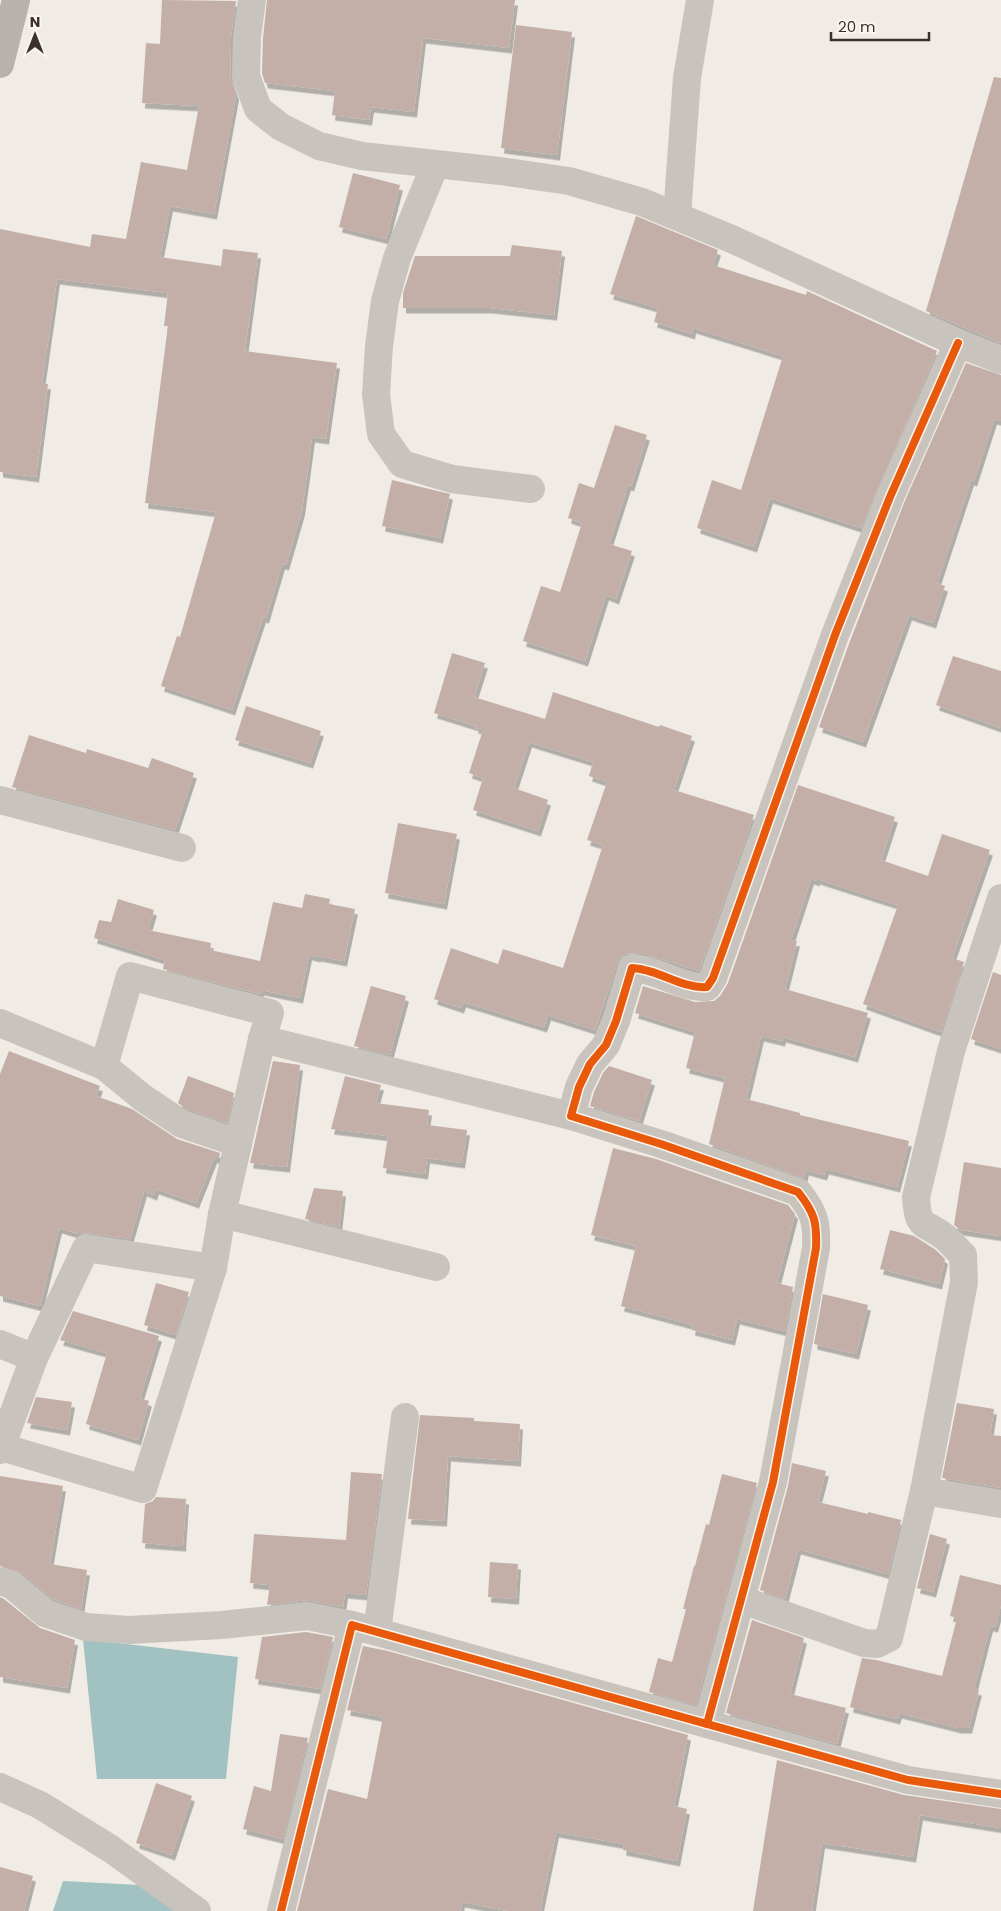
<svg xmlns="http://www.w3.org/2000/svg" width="1001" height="1911" font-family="Poppins,sans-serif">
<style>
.water{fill:#a1c2c1}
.building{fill:#c3afa7;filter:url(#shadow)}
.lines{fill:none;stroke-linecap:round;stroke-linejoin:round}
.minor{stroke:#c9c3be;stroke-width:28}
.major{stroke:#b8b1ad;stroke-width:28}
.cycleway-casing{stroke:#fbf5ee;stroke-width:11}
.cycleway{stroke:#e8590c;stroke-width:8}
</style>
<defs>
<filter id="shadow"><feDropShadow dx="3" dy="5.5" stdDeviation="0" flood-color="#0004"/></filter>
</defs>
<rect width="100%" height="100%" fill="#f0ebe5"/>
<g class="water">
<path d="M 83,1639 L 238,1657 L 226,1779 L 97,1779 Z"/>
<path d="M 63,1881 L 159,1886 L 174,1911 L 53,1911 Z"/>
</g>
<g class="building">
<path d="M 162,0 L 236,1 L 231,37 L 230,76 L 236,95 L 214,214 L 170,206 L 160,257 L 221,266 L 223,249 L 258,253 L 245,351 L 337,363 L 326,439 L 312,437 L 302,510 L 286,565 L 282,564 L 266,618 L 263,617 L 232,710 L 161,686 L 177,636 L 180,637 L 216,512 L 145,503 L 168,326 L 164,326 L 168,293 L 57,279 L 42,383 L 48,384 L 36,477 L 0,472 L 0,229 L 90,247 L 92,234 L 126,239 L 141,162 L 187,170 L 199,106 L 142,103 L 146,43 L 160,44 Z"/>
<path d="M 267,0 L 515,0 L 509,48 L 423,38 L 414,112 L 371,107 L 369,120 L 332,115 L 335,91 L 265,83 L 262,73 L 263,38 Z"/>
<path d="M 516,25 L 572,32 L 557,155 L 501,148 Z"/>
<path d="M 994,77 L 1001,78 L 1001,343 L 926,311 Z"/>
<path d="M 353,173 L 400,185 L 386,239 L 339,227 Z"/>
<path d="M 636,216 L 718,250 L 713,265 L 806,295 L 807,291 L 937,351 L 861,528 L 770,498 L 754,547 L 697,528 L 712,480 L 741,490 L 783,356 L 693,328 L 692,334 L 654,322 L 658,308 L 610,294 Z"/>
<path d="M 512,245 L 562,251 L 554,315 L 490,308 L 403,308 L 403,293 L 415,256 L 510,256 Z"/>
<path d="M 966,363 L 1001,375 L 1001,421 L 994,419 L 974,481 L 971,480 L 937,583 L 945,586 L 933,623 L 909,615 L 863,742 L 819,727 L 850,641 L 904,503 Z"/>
<path d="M 615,425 L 647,435 L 631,486 L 628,485 L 609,544 L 632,551 L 616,599 L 606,595 L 585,661 L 523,641 L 541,586 L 560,592 L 582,523 L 568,518 L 579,483 L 594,488 Z"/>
<path d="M 392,480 L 450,494 L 440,538 L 382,526 Z"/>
<path d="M 452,653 L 485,663 L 474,697 L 545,719 L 553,692 L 659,727 L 660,725 L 692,736 L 674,790 L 754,815 L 699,971 L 646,954 L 626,953 L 620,958 L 617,963 L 595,1030 L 548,1015 L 544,1027 L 463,1002 L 461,1008 L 434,999 L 451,948 L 498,964 L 503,949 L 563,968 L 603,845 L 587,840 L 607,782 L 589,776 L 593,762 L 529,742 L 514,788 L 548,800 L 538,831 L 473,810 L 483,778 L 469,773 L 483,730 L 475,728 L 476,726 L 434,713 Z"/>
<path d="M 953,656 L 1001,671 L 1001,728 L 936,705 Z"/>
<path d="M 246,706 L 321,731 L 310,763 L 235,740 Z"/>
<path d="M 29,735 L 86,753 L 87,749 L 148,768 L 152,758 L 194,773 L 175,830 L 12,787 Z"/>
<path d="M 798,785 L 895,817 L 881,860 L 928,876 L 942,834 L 990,850 L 952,958 L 964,962 L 941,1032 L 863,1004 L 898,905 L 817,879 L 817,881 L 811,879 L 791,940 L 797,941 L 785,989 L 868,1013 L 855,1057 L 783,1037 L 782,1041 L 761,1036 L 746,1099 L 800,1113 L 800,1115 L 909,1141 L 897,1187 L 826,1169 L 824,1175 L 806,1170 L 804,1178 L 709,1144 L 725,1078 L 686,1068 L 695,1032 L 635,1013 L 643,986 L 695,1002 L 714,1001 L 720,996 L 728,983 Z"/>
<path d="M 398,823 L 457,834 L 444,904 L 385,893 Z"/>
<path d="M 305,894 L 330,899 L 329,904 L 355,909 L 344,961 L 318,956 L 318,957 L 309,955 L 300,998 L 261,990 L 260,994 L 163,969 L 165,960 L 94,938 L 99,920 L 111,922 L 118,899 L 154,910 L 148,930 L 211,943 L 210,950 L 260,961 L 273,902 L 302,908 Z"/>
<path d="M 993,972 L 1001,975 L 1001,1049 L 971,1039 Z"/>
<path d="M 371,986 L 406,996 L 390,1055 L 354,1046 Z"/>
<path d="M 9,1051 L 100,1086 L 96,1096 L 132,1109 L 177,1139 L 220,1153 L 219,1158 L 214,1158 L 196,1203 L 156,1189 L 154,1195 L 144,1191 L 130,1239 L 88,1233 L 79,1234 L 59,1228 L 40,1306 L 0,1296 L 0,1074 Z"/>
<path d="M 273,1061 L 300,1065 L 287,1167 L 250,1163 Z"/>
<path d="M 609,1066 L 652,1080 L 639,1121 L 590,1106 L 594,1092 L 603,1073 Z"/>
<path d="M 188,1076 L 234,1093 L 227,1123 L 189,1110 L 178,1103 Z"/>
<path d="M 345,1076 L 381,1085 L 376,1103 L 429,1110 L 427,1125 L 467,1130 L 462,1163 L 427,1158 L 425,1174 L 383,1168 L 388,1136 L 331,1129 Z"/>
<path d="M 613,1148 L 656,1159 L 788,1205 L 795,1214 L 777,1283 L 793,1287 L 785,1331 L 737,1319 L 732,1340 L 692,1330 L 693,1325 L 621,1306 L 636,1246 L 591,1235 Z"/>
<path d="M 964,1162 L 1001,1168 L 1001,1236 L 961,1230 L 954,1225 Z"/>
<path d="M 314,1188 L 343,1191 L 339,1227 L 305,1219 Z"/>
<path d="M 890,1230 L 914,1236 L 936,1250 L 945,1259 L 939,1284 L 880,1269 Z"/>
<path d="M 156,1283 L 189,1292 L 176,1335 L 144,1325 Z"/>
<path d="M 823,1294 L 868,1305 L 856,1354 L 814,1344 Z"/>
<path d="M 73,1311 L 159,1336 L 140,1398 L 149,1401 L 138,1440 L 86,1424 L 107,1353 L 60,1340 Z"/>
<path d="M 36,1397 L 72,1402 L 67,1430 L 27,1423 Z"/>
<path d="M 957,1403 L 994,1409 L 990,1435 L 1001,1436 L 1001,1488 L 942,1478 Z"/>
<path d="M 420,1415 L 474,1418 L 474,1421 L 520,1424 L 518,1461 L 448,1456 L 444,1521 L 408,1519 Z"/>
<path d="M 792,1463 L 826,1471 L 818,1502 L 868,1514 L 868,1512 L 901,1520 L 888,1574 L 798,1549 L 785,1599 L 760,1590 L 788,1486 Z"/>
<path d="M 351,1472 L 382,1474 L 366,1595 L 345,1593 L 343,1607 L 306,1600 L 267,1605 L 270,1585 L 250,1583 L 254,1534 L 346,1540 Z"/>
<path d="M 722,1474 L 757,1483 L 696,1705 L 649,1692 L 658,1658 L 672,1662 L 686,1609 L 683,1609 L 694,1566 L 695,1566 L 706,1524 L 709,1525 Z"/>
<path d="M 0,1476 L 63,1486 L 50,1564 L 87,1570 L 81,1609 L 53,1599 L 22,1573 L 0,1566 Z"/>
<path d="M 156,1497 L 186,1499 L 183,1546 L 142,1543 L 145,1504 L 153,1501 Z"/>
<path d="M 930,1534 L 947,1539 L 933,1592 L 917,1588 Z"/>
<path d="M 490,1562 L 518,1564 L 516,1599 L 488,1597 Z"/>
<path d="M 960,1575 L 1001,1585 L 1001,1605 L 995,1627 L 990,1626 L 974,1689 L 979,1690 L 969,1728 L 958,1728 L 899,1713 L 897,1719 L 850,1707 L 862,1658 L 876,1660 L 942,1676 L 957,1618 L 950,1616 Z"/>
<path d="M 0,1597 L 4,1599 L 40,1628 L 75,1640 L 67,1688 L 0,1677 Z"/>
<path d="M 752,1620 L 804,1638 L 790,1694 L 846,1708 L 837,1744 L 726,1713 Z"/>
<path d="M 306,1632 L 333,1637 L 320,1689 L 255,1679 L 262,1637 Z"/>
<path d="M 363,1646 L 388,1651 L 688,1735 L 674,1806 L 687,1809 L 677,1861 L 623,1850 L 624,1844 L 556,1832 L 540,1911 L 508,1911 L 462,1902 L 460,1911 L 297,1911 L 328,1789 L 367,1799 L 383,1717 L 347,1710 Z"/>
<path d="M 280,1734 L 308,1738 L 283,1839 L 243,1829 L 254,1786 L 271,1791 Z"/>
<path d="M 777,1760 L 904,1795 L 1001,1809 L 1001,1828 L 920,1815 L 913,1857 L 822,1843 L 812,1911 L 753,1911 Z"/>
<path d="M 156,1783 L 192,1796 L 172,1855 L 136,1843 Z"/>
<path d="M 0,1867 L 33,1876 L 24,1911 L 0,1911 Z"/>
</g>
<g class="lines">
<g class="minor">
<path d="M 252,0 L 247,37 L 246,76 L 258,109 L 281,127 L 319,146 L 362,156 L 500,171 L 569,181 L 642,202 L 734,240 L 958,343 L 1001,360"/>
<path d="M 435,165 L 397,258 L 385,301 L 379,346 L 376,394 L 381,434 L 402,464 L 452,479 L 531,489"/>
<path d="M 677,216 L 687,78 L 700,0"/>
<path d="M 0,800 L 182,848"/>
<path d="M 0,1023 L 104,1066 L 130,976 L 270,1013 L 262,1039 L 222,1214 L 213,1268 L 86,1248 L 34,1358"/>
<path d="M 262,1039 L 571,1116"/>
<path d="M 104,1066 L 143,1098 L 182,1124 L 238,1143"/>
<path d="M 222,1214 L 436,1267"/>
<path d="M 0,1344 L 34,1358 L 0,1450"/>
<path d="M 1,1447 L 143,1489 L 213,1268"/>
<path d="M 924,1491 L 1001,1504"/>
<path d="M 0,1581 L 12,1585 L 45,1613 L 86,1627 L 129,1630 L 222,1625 L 307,1616 L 352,1625"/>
<path d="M 742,1600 L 864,1643 L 877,1644 L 889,1638 L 924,1491 L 964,1282 L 963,1255 C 957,1250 952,1243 946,1238 C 924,1220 918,1231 916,1197 L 951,1051 L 1001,898"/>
<path d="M 377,1632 L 405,1417"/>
<path d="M 707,1724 L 773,1482 L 816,1248 C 817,1223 815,1213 798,1192 L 661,1144 L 571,1116 L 579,1087 L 590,1064 L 606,1045 L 616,1021 L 632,968 C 658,969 682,989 707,987 L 713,978 L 835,635 L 890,497 L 958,343"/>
<path d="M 0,1787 L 40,1805 L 111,1849 L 197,1911"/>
<path d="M 281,1911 L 352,1625 L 908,1780 L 1001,1794"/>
</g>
<path class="major" d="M 0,64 L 16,0"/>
<g class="cycleway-casing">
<g id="cycleway">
<path d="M 707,1724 L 773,1482 L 816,1248 C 817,1223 815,1213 798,1192 L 661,1144 L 571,1116 L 579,1087 L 590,1064 L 606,1045 L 616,1021 L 632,968 C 658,969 682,989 707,987 L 713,978 L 835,635 L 890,497 L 958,343"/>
<path d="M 281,1911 L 352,1625 L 908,1780 L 1001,1794"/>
</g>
</g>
<use href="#cycleway" class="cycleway"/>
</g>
<g transform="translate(35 35)" stroke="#fbf5ee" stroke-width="4" paint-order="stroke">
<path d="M0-4L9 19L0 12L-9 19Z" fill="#3b302b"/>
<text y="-8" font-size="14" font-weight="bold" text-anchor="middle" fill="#3b302b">N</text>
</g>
<path d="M831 32v8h98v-8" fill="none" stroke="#3b302b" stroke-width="2.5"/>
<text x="838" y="32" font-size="15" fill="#3b302b" stroke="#fbf5ee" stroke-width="4" paint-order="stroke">20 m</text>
</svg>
